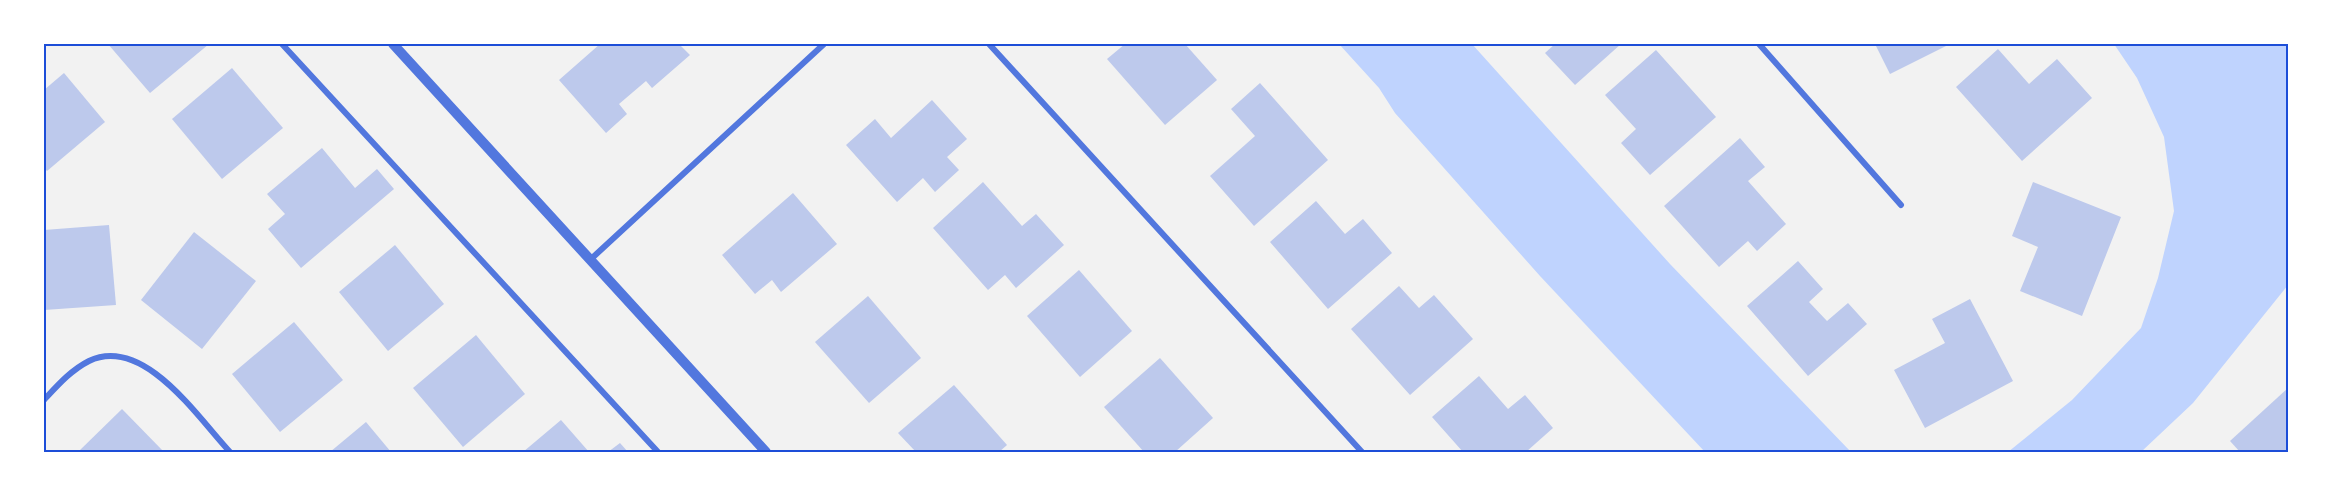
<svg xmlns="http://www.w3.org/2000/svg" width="2332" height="496" font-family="'Source Sans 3',sans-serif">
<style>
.water{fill:#bfd3fe}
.building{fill:#bdc9ec}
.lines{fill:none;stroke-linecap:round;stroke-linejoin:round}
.minor{stroke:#5277de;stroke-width:6}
.tertiary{stroke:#5277de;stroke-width:10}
.neatline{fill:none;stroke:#1d4ed8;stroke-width:2}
</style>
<rect width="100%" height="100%" fill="#f2f2f2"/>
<g class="water">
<path d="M 1339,44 L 1472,44 L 1670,264 L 1851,452 L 1705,452 L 1540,276 L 1395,113 L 1379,88 Z"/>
<path d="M 2114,44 L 2288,44 L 2288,285 L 2193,403 L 2141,452 L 2008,452 L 2072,400 L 2141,328 L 2158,278 L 2174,211 L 2164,137 L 2137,78 Z"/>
</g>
<g class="building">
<path d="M 108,44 L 209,44 L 150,93 Z"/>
<path d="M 600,44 L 679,44 L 690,55 L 652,88 L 646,81 L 619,104 L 627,114 L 606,133 L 559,80 Z"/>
<path d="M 1125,44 L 1185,44 L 1217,80 L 1165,125 L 1107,59 Z"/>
<path d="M 1555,44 L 1621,44 L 1575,85 L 1545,53 Z"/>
<path d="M 1875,44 L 1950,44 L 1890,74 Z"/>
<path d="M 1998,49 L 2029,84 L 2057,59 L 2092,98 L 2022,161 L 1956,87 Z"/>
<path d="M 1656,50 L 1716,117 L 1650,175 L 1621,143 L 1636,129 L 1605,95 Z"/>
<path d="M 232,68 L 283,128 L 222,179 L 172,119 Z"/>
<path d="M 64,73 L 105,122 L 47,171 L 44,168 L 44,90 Z"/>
<path d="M 1260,83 L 1328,160 L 1254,226 L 1210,176 L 1255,136 L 1231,109 Z"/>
<path d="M 932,100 L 967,139 L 947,157 L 959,170 L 935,192 L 923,178 L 897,202 L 846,145 L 875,119 L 891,138 Z"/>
<path d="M 1740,138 L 1765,167 L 1748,181 L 1786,224 L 1757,251 L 1748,241 L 1719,267 L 1664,206 Z"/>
<path d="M 322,148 L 355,188 L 377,169 L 394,189 L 301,268 L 268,229 L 285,214 L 267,194 Z"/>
<path d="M 983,182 L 1022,226 L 1036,214 L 1064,245 L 1016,288 L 1005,275 L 988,290 L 933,228 Z"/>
<path d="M 2033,182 L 2121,217 L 2082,316 L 2020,291 L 2038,247 L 2012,236 Z"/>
<path d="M 793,193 L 837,244 L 781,292 L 772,280 L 755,294 L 722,255 Z"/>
<path d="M 1316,201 L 1345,234 L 1363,219 L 1392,253 L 1328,309 L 1270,242 Z"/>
<path d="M 109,225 L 116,305 L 44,310 L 44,230 Z"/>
<path d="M 194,232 L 256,281 L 202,349 L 141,300 Z"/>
<path d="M 395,245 L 444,304 L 388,351 L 339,292 Z"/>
<path d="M 1798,261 L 1823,289 L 1809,302 L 1827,321 L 1848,303 L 1867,324 L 1808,376 L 1747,306 Z"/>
<path d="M 1079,270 L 1132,331 L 1080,377 L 1027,316 Z"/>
<path d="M 1399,286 L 1419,308 L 1434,295 L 1473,339 L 1410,395 L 1351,329 Z"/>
<path d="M 868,296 L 921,358 L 869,403 L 815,342 Z"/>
<path d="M 1970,299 L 2013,381 L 1925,428 L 1894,370 L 1945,343 L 1932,319 Z"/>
<path d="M 294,322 L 343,380 L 280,432 L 232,374 Z"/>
<path d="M 476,335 L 525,394 L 463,447 L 413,388 Z"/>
<path d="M 1160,358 L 1213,418 L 1175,452 L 1144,452 L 1104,407 Z"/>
<path d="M 1479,376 L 1508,409 L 1525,395 L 1553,428 L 1526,452 L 1463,452 L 1432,417 Z"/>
<path d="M 954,385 L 1007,445 L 999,452 L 916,452 L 898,433 Z"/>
<path d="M 2288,388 L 2288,452 L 2240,452 L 2230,441 Z"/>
<path d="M 122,409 L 164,452 L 78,452 Z"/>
<path d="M 561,420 L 589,452 L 523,452 Z"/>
<path d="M 366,422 L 391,452 L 330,452 Z"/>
<path d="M 620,443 L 628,452 L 608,452 Z"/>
</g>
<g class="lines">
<g class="minor">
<path d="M 282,44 L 658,452"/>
<path d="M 989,44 L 1362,452"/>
<path d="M 1759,44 L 1901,205"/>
<path d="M 591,259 L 824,44"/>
<path d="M 44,400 C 57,386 71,370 89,361 C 144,335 198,418 230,452"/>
</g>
<path class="tertiary" d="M 393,44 L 766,452"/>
</g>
<rect width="2332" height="496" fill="none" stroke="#ffffff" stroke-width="90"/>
<rect x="45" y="45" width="2242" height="406" class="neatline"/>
</svg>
